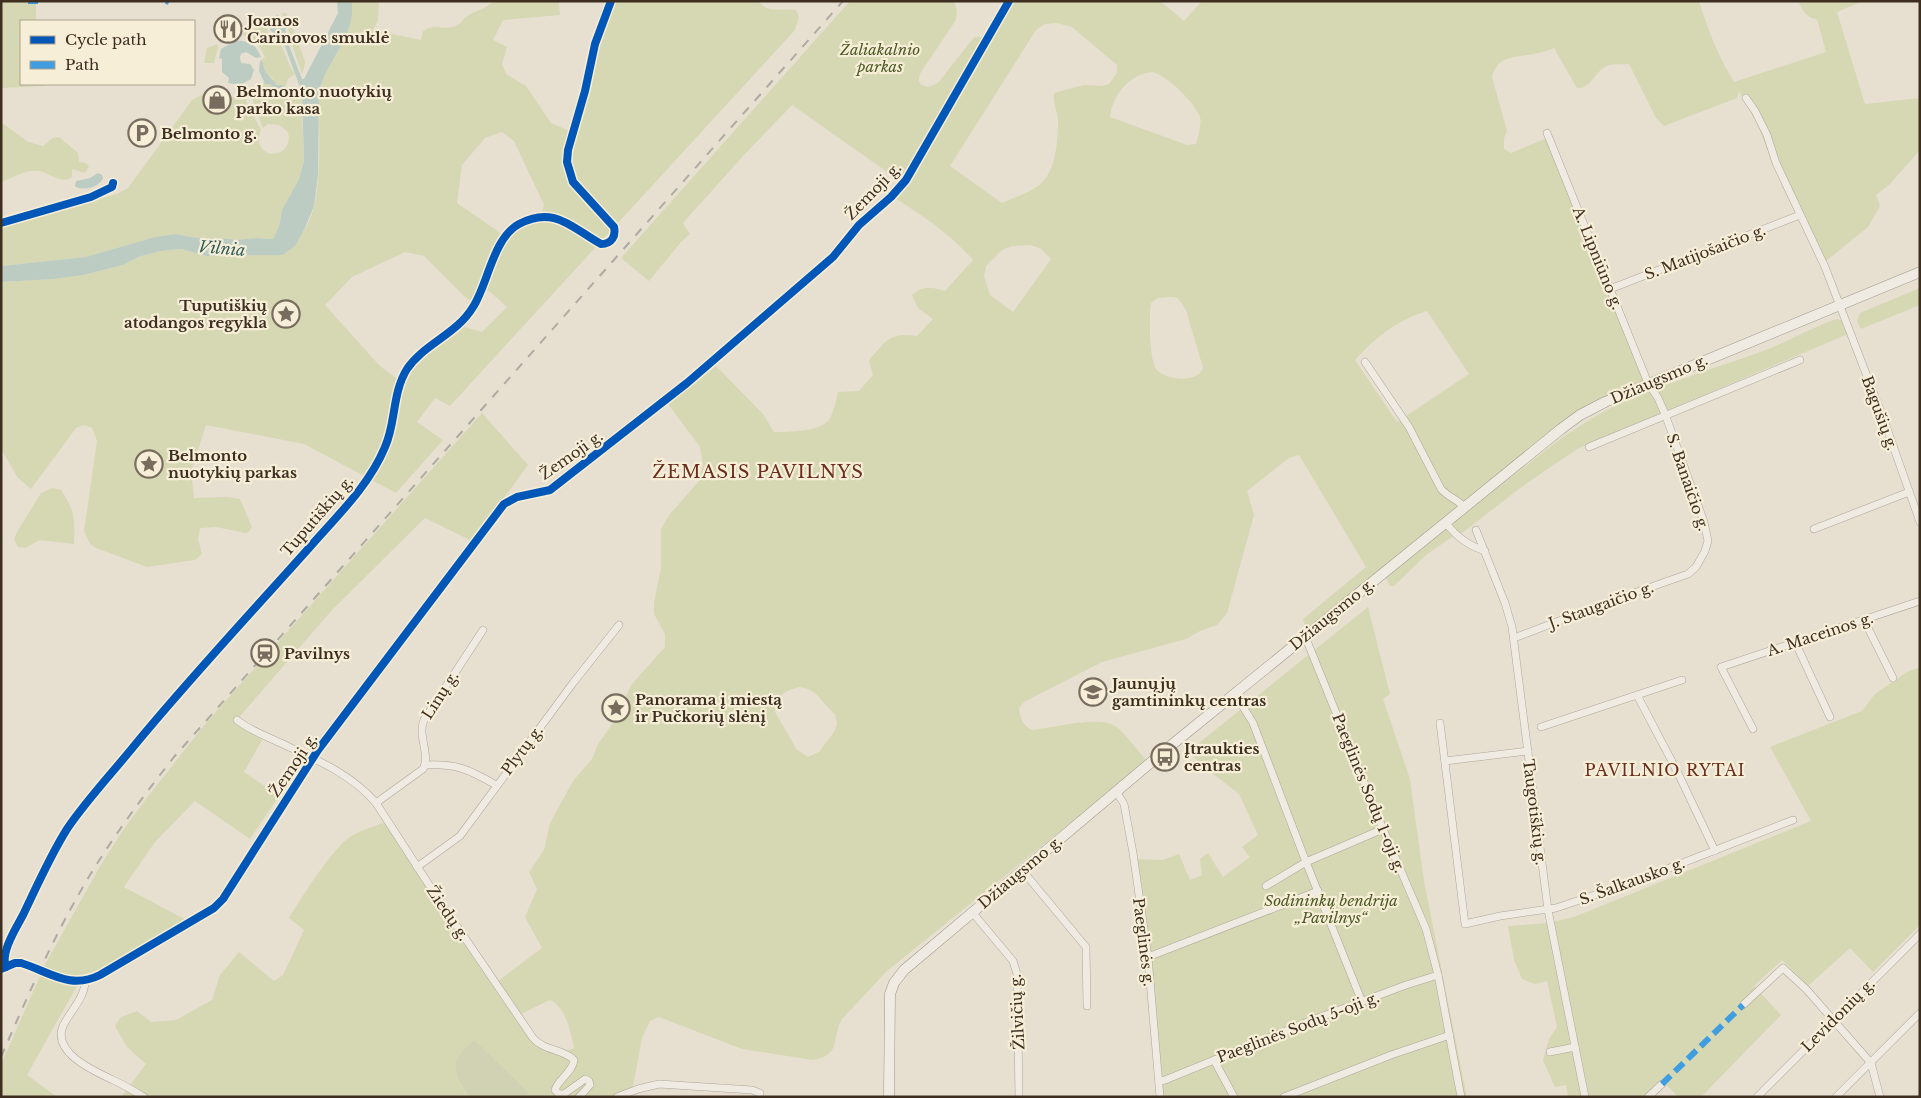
<svg xmlns="http://www.w3.org/2000/svg" width="1921" height="1098" font-family="'Libre Baskerville',serif">
<style>
.green{fill:#d6d7b3;fill-rule:evenodd}
.cemetery{fill:#d1d1b3}
.water{fill:#bcccc2}
.lines{fill:none;stroke-linecap:round;stroke-linejoin:round}
.street-casing{stroke:#ada599;stroke-width:8}
.secondary-casing{stroke:#9c958a;stroke-width:11}
.street{stroke:#efebe3;stroke-width:7}
.secondary{stroke:#efebe3;stroke-width:10}
.rail{stroke:#afaaa2;stroke-width:2;stroke-dasharray:9 9;stroke-linecap:butt}
.quiet{stroke:#3f9de0;stroke-width:6;stroke-dasharray:12 6;stroke-linecap:butt}
.cycleway-casing{stroke:#f7eed8;stroke-width:11}
.cycleway{stroke:#0057b8;stroke-width:8}
.labels{text-anchor:middle;dominant-baseline:central;stroke-width:4.5;stroke-linejoin:round;paint-order:stroke}
.poi-label{font-size:15px;font-weight:bold;fill:#3d2e20;stroke:#f7eed8;text-anchor:start}
.park-label{font-size:15px;font-style:italic;fill:#4d5a26;stroke:#f7eed8}
.street-label{font-size:15px;fill:#3d2e20;stroke:#f7eed8}
.water-label{font-size:16px;font-style:italic;fill:#2f5d5a;stroke:#f7eed8}
.neighbourhood-label{font-size:16px;letter-spacing:1px;fill:#6b2e1e;stroke:#f7eed8}
.quarter-label{font-size:18px;letter-spacing:1px;fill:#6b2e1e;stroke:#f7eed8}
</style>
<rect width="100%" height="100%" fill="#e7e0d1"/>
<g class="green">
<path d="M 1,1 L 36,1 L 36,21 L 21,21 L 21,84 L 45,84 L 44,86 L 1,88 Z"/>
<path d="M 352,1 L 379,1 L 378,20 L 373,30 L 421,40 L 423,31 C 436,23 441,30 453,27 C 461,25 462,19 469,15 C 478,9 484,11 493,1 L 559,1 L 560,15 L 503,20 L 493,40 L 507,47 L 502,64 L 506,74 L 526,86 L 551,123 L 569,131 L 574,136 C 582,107 588,77 597,49 C 602,33 610,18 614,1 L 758,1 C 771,15 780,7 796,10 L 799,17 L 795,30 L 450,406 L 435,398 L 417,422 L 443,440 L 396,493 L 304,444 L 206,425 L 191,472 L 194,498 L 228,497 L 240,499 L 252,527 L 249,532 L 245,533 L 216,527 L 200,528 L 198,539 L 202,554 L 195,560 L 147,567 L 96,548 L 90,544 L 84,531 L 97,441 L 92,428 L 84,425 L 76,428 L 31,489 L 18,478 L 1,449 L 1,282 L 54,279 L 83,275 L 123,265 L 138,257 L 161,251 L 181,249 L 206,256 L 282,255 C 289,247 298,238 305,229 C 325,198 318,129 319,92 C 327,59 356,37 352,1 ZM 502,132 L 514,141 L 544,205 L 541,218 L 512,234 L 502,234 L 457,203 L 462,165 L 485,138 ZM 405,252 L 424,256 L 465,297 L 470,300 L 482,296 L 486,291 L 489,291 L 507,307 L 482,332 L 461,326 C 439,343 415,358 404,384 L 380,366 L 325,305 L 352,277 Z"/>
<path d="M 850,1 L 954,1 L 957,10 L 956,20 L 923,69 C 919,75 917,79 921,85 L 928,87 L 938,83 L 971,41 L 975,37 L 984,37 L 924,142 L 1012,1 L 1160,1 L 1184,21 L 1202,1 L 1699,1 C 1708,30 1718,56 1734,82 L 1826,52 L 1817,19 C 1806,18 1803,11 1798,1 L 1863,1 L 1837,12 L 1865,104 L 1920,98 L 1920,150 L 1889,185 L 1876,195 L 1880,206 L 1868,227 L 1826,261 L 1774,150 L 1768,151 L 1757,124 L 1739,91 L 1737,98 L 1664,126 L 1656,118 L 1629,64 C 1622,65 1611,63 1605,67 C 1594,73 1591,89 1577,88 L 1554,48 C 1549,50 1543,52 1538,53 C 1519,58 1498,53 1492,77 L 1507,131 L 1504,138 L 1504,149 L 1511,153 L 1547,138 L 1644,380 L 1595,402 L 1306,630 L 1303,619 L 1366,567 L 1299,455 L 1289,458 L 1247,491 L 1254,515 L 1227,613 L 1217,625 L 1200,631 L 1186,639 L 1102,662 L 1024,702 L 1019,708 C 1020,718 1023,726 1032,730 C 1051,728 1099,715 1115,726 C 1124,732 1138,751 1147,761 L 887,971 L 842,1019 C 831,1039 842,1055 813,1060 L 742,1049 L 659,1017 L 650,1021 L 642,1038 L 631,1097 L 525,1097 L 528,1093 L 461,1084 L 469,1097 L 121,1097 L 146,1064 L 127,1047 L 115,1026 L 121,1017 L 137,1011 L 151,1022 L 176,1020 L 212,1000 L 220,975 L 239,952 L 274,981 L 283,975 L 304,930 L 289,918 C 302,897 331,850 350,837 C 360,830 374,827 385,822 L 415,865 L 441,909 L 494,984 L 542,948 L 525,917 L 537,889 L 529,872 L 544,850 L 550,823 L 573,781 L 592,759 L 598,744 L 616,719 L 631,685 L 665,647 L 665,634 L 654,614 L 654,602 L 661,568 L 661,529 L 669,515 L 699,481 L 703,465 L 700,447 L 668,404 L 716,366 L 763,414 L 774,432 C 789,432 823,432 830,418 C 834,411 836,400 838,392 L 859,391 L 873,375 L 869,360 C 887,341 888,332 917,336 L 933,319 L 918,308 L 912,295 C 923,285 932,287 945,291 L 973,260 C 948,232 922,215 890,195 L 900,181 L 792,105 L 743,156 L 683,223 L 690,234 L 681,242 L 649,281 L 621,258 ZM 1057,23 L 1072,27 L 1117,65 L 1117,73 L 1109,84 L 1102,86 L 1084,85 L 1054,93 C 1053,105 1057,110 1058,120 C 1058,141 1056,173 1038,186 C 1029,193 1014,197 1002,203 L 950,166 L 1036,30 L 1045,24 ZM 1152,72 C 1166,74 1195,103 1200,117 C 1202,125 1198,136 1196,144 L 1187,145 L 1110,117 C 1113,94 1129,75 1152,72 ZM 1031,245 L 1041,249 L 1051,259 L 1013,312 L 990,295 L 984,276 L 986,266 L 1002,250 L 1013,246 ZM 1172,297 L 1178,298 L 1186,310 L 1203,368 C 1197,385 1163,379 1156,369 C 1149,358 1149,316 1151,303 L 1158,298 ZM 1427,311 L 1469,374 L 1397,422 L 1355,360 C 1376,337 1397,320 1427,311 ZM 800,687 L 808,689 L 816,694 L 835,715 L 837,724 L 834,732 L 819,752 L 808,757 L 797,750 L 775,712 C 774,696 786,690 800,687 ZM 550,1000 C 566,1007 571,1033 574,1048 C 568,1051 564,1050 558,1048 C 537,1043 532,1031 521,1014 Z"/>
<path d="M 281,13 L 286,13 C 289,17 304,57 305,62 C 305,66 303,70 302,74 L 289,36 L 288,22 Z"/>
<path d="M 268,18 L 267,27 L 268,34 L 279,40 L 289,64 L 295,74 L 288,79 L 285,88 L 273,82 L 273,79 L 265,71 L 262,59 L 265,57 L 258,44 L 242,34 L 259,27 L 260,21 Z"/>
<path d="M 217,44 L 218,47 L 214,63 L 204,63 L 207,48 Z"/>
<path d="M 264,83 L 270,84 L 279,92 L 301,92 L 304,160 L 299,179 L 282,210 L 279,226 L 273,239 L 256,238 L 237,240 L 222,238 L 196,238 L 175,234 L 155,237 L 86,257 L 1,266 L 1,226 L 117,194 L 128,188 L 192,100 L 214,88 L 229,97 L 246,97 L 246,101 L 261,130 C 256,141 259,150 271,154 C 284,154 291,145 288,132 L 279,125 L 268,124 L 263,128 L 254,105 L 252,95 L 259,90 Z"/>
<path d="M 1,122 L 28,142 L 43,146 L 53,138 L 59,137 L 78,153 L 79,162 L 86,163 L 89,166 L 85,173 L 72,169 L 72,177 C 62,185 50,173 39,171 C 27,169 12,178 1,182 Z"/>
<path d="M 1920,288 L 1920,305 L 1861,329 L 1857,321 L 1860,313 Z"/>
<path d="M 1837,319 L 1841,320 L 1848,334 L 1577,449 L 1523,486 L 1462,533 L 1456,534 L 1426,555 L 1394,586 L 1390,586 L 1385,576 L 1560,439 C 1577,428 1594,416 1613,407 C 1661,384 1713,369 1763,351 C 1788,342 1812,327 1837,319 Z"/>
<path d="M 482,413 L 528,465 L 472,541 L 425,518 L 332,610 L 235,722 L 262,740 L 244,772 L 279,796 L 250,839 L 195,801 L 155,842 L 124,887 L 188,921 L 88,977 C 72,980 58,974 43,968 L 99,868 L 121,833 L 149,795 L 206,723 Z"/>
<path d="M 52,488 L 61,490 C 75,510 75,520 74,544 L 40,540 L 25,548 L 18,547 L 14,539 L 17,532 L 41,493 Z"/>
<path d="M 1368,607 L 1390,694 L 1383,699 L 1410,779 L 1424,881 L 1467,1097 L 1157,1097 L 1146,963 L 1131,859 L 1163,860 L 1179,854 L 1190,880 L 1202,875 L 1200,859 L 1208,853 L 1223,877 L 1250,857 L 1242,847 L 1258,835 L 1239,794 L 1199,763 L 1189,751 Z"/>
<path d="M 1920,667 L 1920,925 L 1873,972 L 1850,948 L 1808,986 L 1782,960 L 1754,986 L 1781,1015 L 1701,1097 L 1678,1097 L 1661,1079 L 1643,1097 L 1568,1097 L 1566,1085 L 1555,1087 L 1543,1060 L 1549,1039 L 1557,1027 L 1547,981 L 1535,984 L 1522,979 L 1514,960 L 1508,926 L 1548,923 L 1574,917 L 1811,821 L 1770,747 L 1862,711 L 1875,694 L 1907,672 Z"/>
<path d="M 41,974 L 60,981 L 78,984 L 27,1075 L 57,1097 L 1,1097 L 1,1064 Z"/>
</g>
<path class="cemetery" d="M 474,1040 L 529,1093 L 525,1097 L 469,1097 C 463,1087 452,1071 457,1059 C 460,1052 469,1046 474,1040 Z"/>
<g class="water">
<path d="M 337,1 L 352,1 C 356,37 327,59 319,92 L 318,175 L 314,206 L 305,228 L 295,246 L 282,255 L 206,256 L 181,249 L 161,251 L 138,257 L 123,265 L 83,275 L 54,279 L 1,282 L 1,266 L 86,257 L 155,237 L 175,234 L 196,238 L 222,238 L 237,240 L 256,238 L 273,239 L 279,226 L 282,210 L 299,179 L 304,161 L 302,94 L 301,92 L 285,91 L 280,93 L 270,84 L 265,84 L 259,71 L 260,61 L 262,60 L 265,71 L 277,85 L 282,85 L 285,88 L 300,87 L 283,41 L 270,30 L 272,17 L 278,15 L 285,24 L 286,38 L 302,79 L 304,79 L 338,13 Z"/>
<path d="M 235,41 C 248,40 256,44 261,57 L 256,58 L 246,52 L 241,54 L 240,57 L 241,63 L 250,64 L 254,70 L 251,79 L 240,85 L 228,83 L 229,78 L 222,72 L 222,59 L 219,58 L 221,49 Z"/>
<path d="M 98,173 L 102,175 L 103,178 C 100,187 82,192 75,186 L 76,181 L 90,178 Z"/>
</g>
<g class="lines">
<g class="street-casing">
<g id="street">
<path d="M 1746,98 L 1755,111 L 1767,135 L 1776,163 L 1825,267 L 1885,423 L 1920,522"/>
<path d="M 1,223 L 91,197 L 112,187 L 113,183"/>
<path d="M 1610,289 L 1800,215"/>
<path d="M 1365,362 L 1409,427 L 1441,489 C 1448,497 1457,499 1464,507"/>
<path d="M 1589,447 L 1800,360"/>
<path d="M 1445,522 C 1457,537 1467,545 1485,551"/>
<path d="M 1814,529 L 1909,492"/>
<path d="M 1476,530 L 1505,603 L 1512,627 L 1548,910 L 1585,1097"/>
<path d="M 1864,620 L 1893,678"/>
<path d="M 1305,636 L 1383,829 L 1426,929 L 1438,975 L 1461,1097"/>
<path d="M 1514,638 L 1614,600 L 1688,574 L 1696,567 L 1705,551 L 1708,541 L 1704,522 L 1665,414 L 1658,398 L 1648,383 L 1547,133"/>
<path d="M 1795,642 L 1830,717"/>
<path d="M 1235,694 L 1253,723 L 1306,862 L 1362,1002"/>
<path d="M 1637,695 L 1677,771 L 1715,851"/>
<path d="M 237,720 C 248,729 261,734 274,740 C 310,757 350,772 376,803 L 433,891 L 533,1038 C 544,1051 564,1049 574,1060 C 573,1072 558,1079 555,1090 L 559,1094 L 564,1094 L 585,1079 L 589,1081 L 590,1085 L 579,1097"/>
<path d="M 1440,723 L 1465,924 L 1500,916 L 1556,908 L 1636,881 L 1793,820"/>
<path d="M 1541,727 L 1682,680"/>
<path d="M 1753,729 L 1721,667 L 1920,601"/>
<path d="M 1445,761 L 1528,751"/>
<path d="M 425,765 C 456,763 470,770 496,785"/>
<path d="M 1116,791 L 1124,804 L 1133,853 L 1148,957 L 1160,1097"/>
<path d="M 376,803 L 423,769 C 431,755 417,736 424,720 L 483,630"/>
<path d="M 417,867 L 460,836 L 573,683 L 619,625"/>
<path d="M 1022,870 L 1086,947 L 1087,1006"/>
<path d="M 1266,886 L 1306,862 L 1383,829"/>
<path d="M 972,912 L 1013,961 L 1017,974 L 1019,1097"/>
<path d="M 1148,957 L 1318,891"/>
<path d="M 6,967 C 0,953 16,928 23,915 C 37,886 50,856 67,829 C 85,802 113,772 134,746 C 190,678 250,614 309,548 C 336,517 369,486 385,447 C 396,423 392,393 407,369 C 424,344 457,334 473,307 C 488,284 493,238 519,224 C 554,205 572,228 601,244 C 612,244 616,236 614,227 L 573,182 L 567,162 L 568,150 L 585,91 L 595,44 L 611,1"/>
<path d="M 1,969 L 15,963 L 21,963 C 50,972 70,990 100,975 L 214,908 L 223,899 L 318,750 L 504,504 L 517,497 L 550,490 L 687,383 L 833,257 L 859,225 L 891,197 L 906,180 L 1009,1"/>
<path d="M 85,981 C 85,998 70,1011 63,1026 C 52,1053 94,1071 113,1080 C 124,1085 134,1091 144,1097"/>
<path d="M 1743,1005 L 1783,968 L 1806,989 L 1871,1063 L 1880,1097"/>
<path d="M 1550,1052 L 1575,1047"/>
<path d="M 1214,1060 L 1234,1097"/>
<path d="M 1159,1081 L 1165,1080 L 1310,1021 L 1406,985 L 1438,975"/>
<path d="M 617,1097 L 638,1089 L 659,1084 L 752,1090 L 760,1093 L 760,1097"/>
<path d="M 1284,1097 L 1391,1055 L 1450,1035"/>
<path d="M 1648,1097 L 1662,1084"/>
<path d="M 1757,1097 L 1920,934"/>
<path d="M 1836,1097 L 1920,1013"/>
</g>
</g>
<g class="secondary-casing">
<path id="secondary" d="M 889,1097 L 890,994 L 894,983 L 904,970 L 1174,743 L 1561,429 L 1580,415 L 1605,402 L 1920,272"/>
</g>
<use href="#street" class="street"/>
<use href="#secondary" class="secondary"/>
<path class="rail" d="M 1,1057 C 28,995 55,933 90,875 C 115,834 144,795 174,757 L 843,1"/>
<g class="quiet">
<path d="M 28,1 L 38,1"/>
<path d="M 166,1 L 169,2"/>
<path d="M 1662,1084 L 1743,1005"/>
</g>
<g class="cycleway-casing">
<g id="cycleway">
<path d="M 1,223 L 91,197 L 112,187 L 113,183"/>
<path d="M 6,967 C 0,953 16,928 23,915 C 37,886 50,856 67,829 C 85,802 113,772 134,746 C 190,678 250,614 309,548 C 336,517 369,486 385,447 C 396,423 392,393 407,369 C 424,344 457,334 473,307 C 488,284 493,238 519,224 C 554,205 572,228 601,244 C 612,244 616,236 614,227 L 573,182 L 567,162 L 568,150 L 585,91 L 595,44 L 611,1"/>
<path d="M 1,969 L 15,963 L 21,963 C 50,972 70,990 100,975 L 214,908 L 223,899 L 318,750 L 504,504 L 517,497 L 550,490 L 687,383 L 833,257 L 859,225 L 891,197 L 906,180 L 1009,1"/>
</g>
</g>
<use href="#cycleway" class="cycleway"/>
</g>
<defs>
<g id="restaurant-ring" transform="scale(1.4375)"><circle r="9.5" fill="#f7eed8" stroke="#786c5e" stroke-width="1.5"/><path d="M-5-6h1v4h1v-4h1v4h1v-4h1v5L-1.5 .5V6h-2V.5L-5-1ZM5-6V6H3V1.5H1.5Q1.5-4 5-6Z" fill="#786c5e"/></g>
<g id="shop-ring" transform="scale(1.4375)"><circle r="9.5" fill="#f7eed8" stroke="#786c5e" stroke-width="1.5"/><path d="M-5-2.5h2.3a2.7 3.5 0 0 1 5.4 0H5L5.5 6h-11ZM-1.5-2.5h3a1.5 2.3 0 0 0-3 0Z" fill="#786c5e"/></g>
<g id="parking-ring" transform="scale(1.4375)"><circle r="9.5" fill="#f7eed8" stroke="#786c5e" stroke-width="1.5"/><path d="M-3.5-5.5H1a3.5 3.5 0 0 1 0 7H-1V5.5H-3.5ZM-1-3.4V-.6H.8a1.4 1.4 0 0 0 0-2.8Z" fill="#786c5e"/></g>
<g id="sight-ring" transform="scale(1.4375)"><circle r="9.5" fill="#f7eed8" stroke="#786c5e" stroke-width="1.5"/><path d="M0-6L1.8-2.2L6-1.7L2.9 1.2L3.7 5.4L0 3.3L-3.7 5.4L-2.9 1.2L-6-1.7L-1.8-2.2Z" fill="#786c5e"/></g>
<g id="station-ring" transform="scale(1.4375)"><circle r="9.5" fill="#f7eed8" stroke="#786c5e" stroke-width="1.5"/><path d="M-3-6H3Q5-6 5-4V2Q5 4 3 4L4.5 6H3L1.5 4h-3L-3 6H-4.5L-3 4Q-5 4-5 2V-4Q-5-6-3-6ZM-3.5-4v3h7v-3ZM-3.5 1v1.5H-2V1ZM2 1v1.5H3.5V1Z" fill="#786c5e"/></g>
<g id="school-ring" transform="scale(1.4375)"><circle r="9.5" fill="#f7eed8" stroke="#786c5e" stroke-width="1.5"/><path d="M0-5L7-2L0 1L-7-2ZM-4 1L0 2.5L4 1V4Q0 6-4 4Z" fill="#786c5e"/></g>
<g id="bus-ring" transform="scale(1.4375)"><circle r="9.5" fill="#f7eed8" stroke="#786c5e" stroke-width="1.5"/><path d="M-5-6H5V4H4V6H2V4H-2V6H-4V4H-5ZM-3.5-4V0h7V-4ZM-3.5 1.2v1.5H-2V1.2ZM2 1.2v1.5H3.5V1.2Z" fill="#786c5e"/></g>
</defs>
<g fill-rule="evenodd">
<use href="#restaurant-ring" x="228" y="29"/>
<use href="#shop-ring" x="217" y="100"/>
<use href="#parking-ring" x="142" y="133"/>
<use href="#sight-ring" x="286" y="314"/>
<use href="#sight-ring" x="149" y="464"/>
<use href="#station-ring" x="265" y="653"/>
<use href="#school-ring" x="1093" y="692"/>
<use href="#sight-ring" x="616" y="708"/>
<use href="#bus-ring" x="1165" y="757"/>
</g>
<g class="labels">
<g class="poi-label">
<text x="247" y="20">Joanos<tspan x="247" dy="17">Carinovos smuklė</tspan></text>
<text x="236" y="91">Belmonto nuotykių<tspan x="236" dy="17">parko kasa</tspan></text>
<text x="161" y="133">Belmonto g.</text>
<text x="267" y="305" text-anchor="end">Tuputiškių<tspan x="267" dy="17">atodangos regykla</tspan></text>
<text x="168" y="455">Belmonto<tspan x="168" dy="17">nuotykių parkas</tspan></text>
<text x="284" y="653">Pavilnys</text>
<text x="1112" y="683">Jaunųjų<tspan x="1112" dy="17">gamtininkų centras</tspan></text>
<text x="635" y="699">Panorama į miestą<tspan x="635" dy="17">ir Pučkorių slėnį</tspan></text>
<text x="1184" y="748">Įtraukties<tspan x="1184" dy="17">centras</tspan></text>
</g>
<g class="park-label">
<text x="880" y="49">Žaliakalnio<tspan x="880" dy="17">parkas</tspan></text>
<text x="1331" y="900">Sodininkų bendrija<tspan x="1331" dy="17">„Pavilnys“</tspan></text>
</g>
<g class="street-label">
<text transform="translate(873 191) rotate(-46)">Žemoji g.</text>
<text transform="translate(1705 252) rotate(-21)">S. Matijošaičio g.</text>
<text transform="translate(1598 258) rotate(68)">A. Lipniūno g.</text>
<text transform="translate(1659 379) rotate(-23)">Džiaugsmo g.</text>
<text transform="translate(1880 413) rotate(70)">Bagušių g.</text>
<text transform="translate(571 455) rotate(-35)">Žemoji g.</text>
<text transform="translate(1688 482) rotate(71)">S. Banaičio g.</text>
<text transform="translate(317 516) rotate(-49)">Tuputiškių g.</text>
<text transform="translate(1601 605) rotate(-20)">J. Staugaičio g.</text>
<text transform="translate(1332 614) rotate(-39)">Džiaugsmo g.</text>
<text transform="translate(1820 634) rotate(-18)">A. Maceinos g.</text>
<text transform="translate(440 695) rotate(-57)">Linų g.</text>
<text transform="translate(522 750) rotate(-53)">Plytų g.</text>
<text transform="translate(293 765) rotate(-56)">Žemoji g.</text>
<text transform="translate(1369 793) rotate(68)">Paeglinės Sodų 1-oji g.</text>
<text transform="translate(1535 812) rotate(83)">Taugotiškių g.</text>
<text transform="translate(1020 872) rotate(-40)">Džiaugsmo g.</text>
<text transform="translate(1632 881) rotate(-20)">S. Šalkausko g.</text>
<text transform="translate(448 913) rotate(56)">Žiedų g.</text>
<text transform="translate(1144 942) rotate(83)">Paeglinės g.</text>
<text transform="translate(1017 1012) rotate(-93)">Žilvičių g.</text>
<text transform="translate(1838 1015) rotate(-45)">Levidonių g.</text>
<text transform="translate(1298 1027) rotate(-21)">Paeglinės Sodų 5-oji g.</text>
</g>
<g class="water-label">
<text transform="translate(222 248) rotate(5)">Vilnia</text>
</g>
<g class="neighbourhood-label">
<text x="1665" y="770">PAVILNIO RYTAI</text>
</g>
<g class="quarter-label">
<text x="758" y="472">ŽEMASIS PAVILNYS</text>
</g>
</g>
<rect width="1921" height="1098" fill="none" stroke="#3d2e20" stroke-width="5"/>
<rect x="20" y="20" width="175" height="65" fill="#f7eed8" stroke="#ada18e"/>
<rect x="30" y="36" width="25" height="8" fill="#0057b8" stroke="#ada18e"/>
<text x="65" y="45" font-size="15" fill="#3d2e20">Cycle path</text>
<rect x="30" y="61" width="25" height="8" fill="#3f9de0" stroke="#ada18e"/>
<text x="65" y="70" font-size="15" fill="#3d2e20">Path</text>
</svg>
